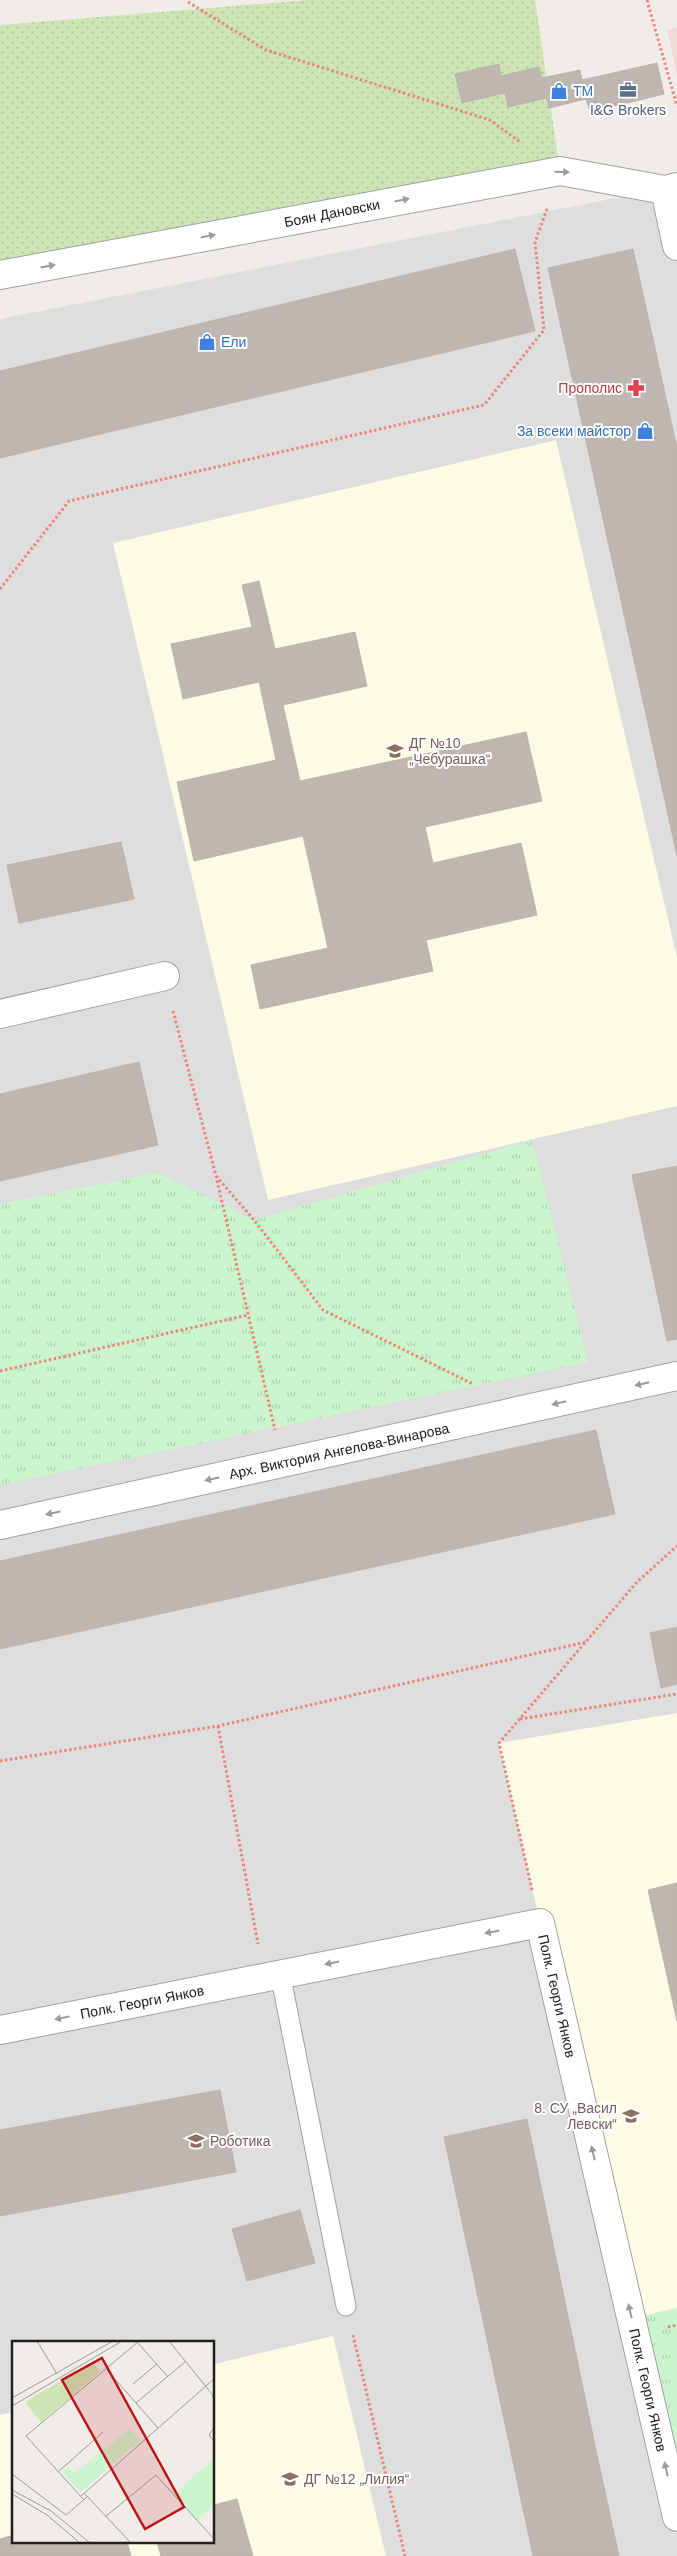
<svg xmlns="http://www.w3.org/2000/svg" width="677" height="2556" font-family="Helvetica,sans-serif">
<style>
.residential{fill:#dedede;fill-rule:evenodd}
.commercial{fill:#efdad9}
.education{fill:#fcfce5}
.grass{fill:url(#grass-dots)}
.park{fill:url(#park-tufts)}
.building{fill:#bdb6b1;stroke:#c0b4ac}
.lines{fill:none;stroke-linecap:round;stroke-linejoin:round}
.lane-casing{stroke:#a1a1a1;stroke-width:21}
.street-casing{stroke:#a1a1a1;stroke-width:30}
.path{stroke:#ec867d;stroke-width:3;stroke-dasharray:2.5 2.5;stroke-linecap:butt}
.lane{stroke:#fff;stroke-width:19}
.street{stroke:#fff;stroke-width:28}
.oneway{fill:#9b9b9b}
.labels{text-anchor:middle;dominant-baseline:central;stroke-width:4;stroke-linejoin:round;paint-order:stroke}
.shop-label{font-size:14px;fill:#366cbe;stroke:#fff;text-anchor:start}
.service-label{font-size:14px;fill:#4e5e75;stroke:#fff}
.street-label{font-size:14px;fill:#202020;stroke:#fff}
.health-label{font-size:14px;fill:#be3a42;stroke:#fff;text-anchor:end}
.education-label{font-size:14px;fill:#785e54;stroke:#fff;text-anchor:start}
.inset-road{fill:none;stroke:#9d9b98;stroke-width:1}
.view{fill:#bc1518;fill-opacity:0.15;stroke:#bc1518;stroke-width:2.5}
.inset-edge{fill:none;stroke:#202020;stroke-width:2.5}
</style>
<defs>
<pattern id="grass-dots" width="8" height="8" patternUnits="userSpaceOnUse" patternTransform="scale(1.25)"><rect width="8" height="8" fill="#cde4b4"/><path d="M2 2h.1M6 6h.1" fill="none" stroke="#b0c39a" stroke-width="1.8" stroke-linecap="round"/></pattern>
<pattern id="park-tufts" width="24" height="20" patternUnits="userSpaceOnUse" patternTransform="scale(1.25)"><rect width="24" height="20" fill="#caf5cd"/><path d="M3 7l-1-3M5 7V3M7 7l1-3M15 17l-1-3M17 17v-4M19 17l1-3" fill="none" stroke="#add2b0"/></pattern>
</defs>
<rect width="100%" height="100%" fill="#f0ede8"/>
<path class="residential" d="M 677,186 L 677,2556 L 0,2556 L 0,319 ZM 14,2342 L 214,2342 L 214,2542 L 14,2542 Z"/>
<path class="commercial" d="M 677,28 L 677,75 L 667,30 Z"/>
<g class="education">
<path d="M 556,440 L 677,958 L 677,1106 L 268,1200 L 113,543 Z"/>
<path d="M 677,1713 L 677,2308 L 631,2319 L 499,1743 Z"/>
<path d="M 333,2336 L 386,2556 L 0,2556 L 0,2415 L 14,2412 L 14,2542 L 214,2542 L 214,2364 Z"/>
</g>
<path class="grass" d="M 308,0 L 535,0 L 560,171 L 0,275 L 0,25 Z"/>
<g class="park">
<path d="M 532,1140 L 588,1362 L 0,1485 L 0,1204 L 158,1173 L 254,1220 Z"/>
<path d="M 677,2308 L 677,2517 L 631,2319 Z"/>
</g>
<g class="building">
<path d="M 657,63 L 664,94 L 590,112 L 586,99 L 549,108 L 547,98 L 508,107 L 505,93 L 462,103 L 455,74 L 499,64 L 501,76 L 539,67 L 542,78 L 580,70 L 582,80 Z"/>
<path d="M 515,249 L 535,331 L 0,458 L 0,371 Z"/>
<path d="M 633,249 L 677,448 L 677,856 L 548,268 Z"/>
<path d="M 259,581 L 275,649 L 355,632 L 367,686 L 283,705 L 300,781 L 526,732 L 542,801 L 425,827 L 433,863 L 521,843 L 537,915 L 426,940 L 433,971 L 260,1009 L 251,965 L 328,948 L 303,836 L 194,861 L 177,782 L 276,760 L 259,682 L 183,699 L 171,644 L 252,627 L 242,585 Z"/>
<path d="M 121,842 L 134,899 L 19,923 L 7,865 Z"/>
<path d="M 139,1062 L 158,1145 L 0,1181 L 0,1094 Z"/>
<path d="M 677,1166 L 677,1339 L 667,1341 L 632,1175 Z"/>
<path d="M 596,1430 L 615,1514 L 0,1649 L 0,1561 Z"/>
<path d="M 677,1627 L 677,1684 L 661,1688 L 650,1633 Z"/>
<path d="M 677,1883 L 677,2021 L 648,1890 Z"/>
<path d="M 220,2090 L 236,2172 L 0,2216 L 0,2130 Z"/>
<path d="M 527,2119 L 597,2455 L 619,2556 L 533,2556 L 444,2137 Z"/>
<path d="M 300,2210 L 315,2263 L 247,2281 L 232,2229 Z"/>
<path d="M 237,2499 L 253,2556 L 161,2556 L 157,2542 L 214,2542 L 214,2505 Z"/>
<path d="M 14,2535 L 14,2542 L 127,2542 L 131,2556 L 0,2556 L 0,2539 Z"/>
</g>
<g class="lines">
<g class="lane-casing">
<path id="lane" d="M 280,1973 L 346,2306"/>
</g>
<g class="street-casing">
<g id="street">
<path d="M 665,190 L 677,246"/>
<path d="M 0,275 L 560,171 L 665,190 L 677,187"/>
<path d="M 0,1014 L 165,976"/>
<path d="M 0,1525 L 677,1376"/>
<path d="M 0,2030 L 540,1923 L 677,2517"/>
</g>
</g>
<g class="path">
<path d="M 647,0 L 677,106"/>
<path d="M 188,2 L 266,50 L 490,120 L 520,142"/>
<path d="M 0,589 L 69,501 L 484,405 L 544,330 L 535,242 L 547,209"/>
<path d="M 173,1011 L 216,1176 L 275,1430"/>
<path d="M 216,1176 L 254,1220 L 323,1310 L 473,1384"/>
<path d="M 0,1371 L 248,1315"/>
<path d="M 520,1719 L 677,1694"/>
<path d="M 218,1726 L 258,1944"/>
<path d="M 0,1761 L 218,1726 L 586,1642"/>
<path d="M 532,1890 L 499,1743 L 637,1582 L 677,1546"/>
<path d="M 668,2327 L 677,2325"/>
<path d="M 353,2335 L 405,2556"/>
</g>
<use href="#lane" class="lane"/>
<use href="#street" class="street"/>
</g>
<defs><path id="oneway-solid" d="M-6-.8H1V-3.2L6.5 0L1 3.2V.8H-6Z" transform="scale(1.25)"/></defs>
<g class="oneway">
<use href="#oneway-solid" transform="translate(562 172) rotate(2)"/>
<use href="#oneway-solid" transform="translate(402 200) rotate(-11)"/>
<use href="#oneway-solid" transform="translate(208 236) rotate(-11)"/>
<use href="#oneway-solid" transform="translate(48 266) rotate(-11)"/>
<use href="#oneway-solid" transform="translate(642 1384) rotate(167)"/>
<use href="#oneway-solid" transform="translate(559 1403) rotate(167)"/>
<use href="#oneway-solid" transform="translate(212 1479) rotate(168)"/>
<use href="#oneway-solid" transform="translate(53 1513) rotate(168)"/>
<use href="#oneway-solid" transform="translate(492 1932) rotate(169)"/>
<use href="#oneway-solid" transform="translate(332 1963) rotate(169)"/>
<use href="#oneway-solid" transform="translate(62 2018) rotate(169)"/>
<use href="#oneway-solid" transform="translate(593 2153) rotate(-103)"/>
<use href="#oneway-solid" transform="translate(630 2311) rotate(-103)"/>
<use href="#oneway-solid" transform="translate(666 2469) rotate(-103)"/>
</g>
<defs>
<g id="office-bare" transform="scale(1.35)"><path d="M-6-3h4V-5.5h4V-3h4V5H-6ZM-1-4.5V-3h2v-1.5ZM-6 0V1H6V0Z" fill="#5c6f8a" stroke="#fff" stroke-width="2.5" paint-order="stroke"/></g>
<g id="shop-bare" transform="scale(1.35)"><path d="M-5-2.5h2.3a2.7 3.5 0 0 1 5.4 0H5L5.5 6h-11ZM-1.5-2.5h3a1.5 2.3 0 0 0-3 0Z" fill="#3f7fe0" stroke="#fff" stroke-width="2.5" paint-order="stroke"/></g>
<g id="pharmacy-bare" transform="scale(1.35)"><path d="M-2-6h4v4h4v4h-4v4h-4v-4h-4v-4h4Z" fill="#e0444e" stroke="#fff" stroke-width="2.5" paint-order="stroke"/></g>
<g id="school-bare" transform="scale(1.35)"><path d="M0-5L7-2L0 1L-7-2ZM-4 1L0 2.5L4 1V4Q0 6-4 4Z" fill="#8d6e63" stroke="#fff" stroke-width="2.5" paint-order="stroke"/></g>
</defs>
<g fill-rule="evenodd">
<use href="#office-bare" x="628" y="90"/>
<use href="#shop-bare" x="559" y="91"/>
<use href="#shop-bare" x="207" y="342"/>
<use href="#pharmacy-bare" x="636" y="388"/>
<use href="#shop-bare" x="645" y="431"/>
<use href="#school-bare" x="395" y="751"/>
<use href="#school-bare" x="631" y="2116"/>
<use href="#school-bare" x="196" y="2141"/>
<use href="#school-bare" x="290" y="2479"/>
</g>
<g class="labels">
<g class="shop-label">
<text x="573" y="91">TM</text>
<text x="221" y="342">Ели</text>
<text x="631" y="431" text-anchor="end">За всеки майстор</text>
</g>
<g class="service-label">
<text x="628" y="110">I&amp;G Brokers</text>
</g>
<g class="street-label">
<text transform="translate(332 213) rotate(-11)">Боян Дановски</text>
<text transform="translate(339 1451) rotate(-12)">Арх. Виктория Ангелова-Винарова</text>
<text transform="translate(557 1996) rotate(77)">Полк. Георги Янков</text>
<text transform="translate(142 2002) rotate(-11)">Полк. Георги Янков</text>
<text transform="translate(648 2390) rotate(77)">Полк. Георги Янков</text>
</g>
<g class="health-label">
<text x="622" y="388">Прополис</text>
</g>
<g class="education-label">
<text x="409" y="743">ДГ №10<tspan x="409" dy="16">„Чебурашка“</tspan></text>
<text x="617" y="2108" text-anchor="end">8. СУ „Васил<tspan x="617" dy="16">Левски“</tspan></text>
<text x="210" y="2141">Роботика</text>
<text x="304" y="2479">ДГ №12 „Лилия“</text>
</g>
</g>
<g transform="translate(12 2341)">
<rect width="202" height="202" fill="#f0ede8"/>
<path d="M 81,21 L 88,31 L 29,81 L 13,61 Z" fill="#cde4b4"/>
<path d="M 118,88 L 128,99 L 69,151 L 50,131 L 56,126 L 62,132 ZM 202,117 L 202,164 L 185,180 L 162,154 Z" fill="#caf5cd"/>
<path class="inset-road" d="M 25,0 L 45,33M 157,0 L 200,53 L 203,62M 125,1 L 156,36M 95,29 L 146,87M 121,43 L 145,23M 0,57 L 101,0M 124,62 L 173,21M 0,65 L 110,0M 203,85 L 197,94 L 203,101M 46,131 L 91,91M 0,133 L 54,174 L 75,156M 0,149 L 39,170 L 78,202M 72,152 L 119,202M 0,153 L 35,174 L 68,202M 69,155 L 203,37M 72,159 L 14,95 L 127,0M 93,176 L 144,134 L 203,199"/>
<path class="view" d="M 90,17 L 172,166 L 133,188 L 50,39 Z"/>
<rect width="202" height="202" class="inset-edge"/>
</g>
</svg>
